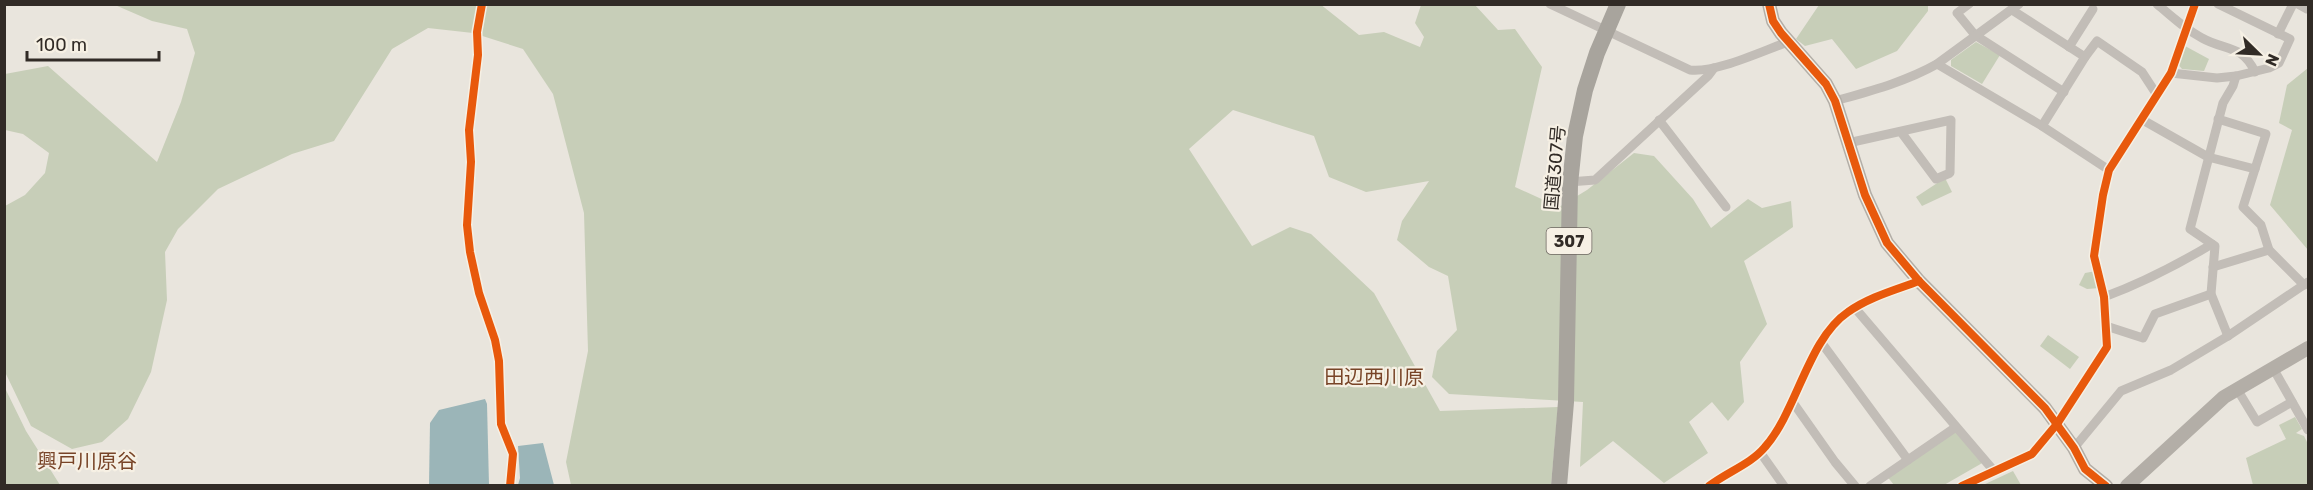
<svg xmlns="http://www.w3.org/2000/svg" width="2313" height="490" font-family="Rubik,'Noto Sans JP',sans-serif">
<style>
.green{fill:#c7ceb8}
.water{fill:#9bb5b8}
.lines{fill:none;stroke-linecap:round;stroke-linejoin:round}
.street{stroke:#c2bdb7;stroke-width:9}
.secondary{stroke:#b3aea7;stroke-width:14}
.highway{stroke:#a8a49d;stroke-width:16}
.cycleway-casing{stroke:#f6f0e4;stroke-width:11}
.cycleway{stroke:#e8590c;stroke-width:8}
.labels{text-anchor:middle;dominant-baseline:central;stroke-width:4.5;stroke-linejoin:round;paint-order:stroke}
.shield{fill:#f6f0e4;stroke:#6c665f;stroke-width:1.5}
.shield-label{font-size:16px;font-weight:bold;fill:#312b26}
.street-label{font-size:18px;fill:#312b26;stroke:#f6f0e4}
.neighbourhood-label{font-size:20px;fill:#784427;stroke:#f6f0e4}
</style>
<rect width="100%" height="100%" fill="#e9e5dd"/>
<g class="green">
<path d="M 1320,4 L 1359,35 L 1384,32 L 1420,47 L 1424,37 L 1415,23 L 1421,5 L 1475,5 L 1498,30 L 1515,29 L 1542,67 L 1515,187 L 1559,207 L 1587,190 L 1634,153 L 1654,156 L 1693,199 L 1711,228 L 1748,199 L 1762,208 L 1791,201 L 1793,227 L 1744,261 L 1767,324 L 1740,362 L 1744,402 L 1728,421 L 1712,402 L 1689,422 L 1708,453 L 1664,483 L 1613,441 L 1580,467 L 1583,402 L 1449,394 L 1432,377 L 1437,351 L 1457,330 L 1448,276 L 1429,267 L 1397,240 L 1402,221 L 1429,181 L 1366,192 L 1329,177 L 1314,136 L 1233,110 L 1189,149 L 1252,246 L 1290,227 L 1311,234 L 1374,293 L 1440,411 L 1558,407 L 1551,485 L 571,485 L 566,462 L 588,351 L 584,213 L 553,94 L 523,49 L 473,33 L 428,28 L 392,49 L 334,141 L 292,154 L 218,189 L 178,229 L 165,252 L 167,300 L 151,372 L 128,419 L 102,442 L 72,449 L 31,426 L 5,372 L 5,206 L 25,195 L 45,173 L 49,153 L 23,134 L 5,130 L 5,74 L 48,66 L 157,162 L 181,102 L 195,53 L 187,29 L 152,21 L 115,5 Z"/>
<path d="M 1819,5 L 1928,5 L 1928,11 L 1897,51 L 1856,69 L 1832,39 L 1805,46 L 1796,39 Z"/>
<path d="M 1976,42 L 2000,55 L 1982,84 L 1951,66 L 1951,60 Z"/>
<path d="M 2185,46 L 2209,59 L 2204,71 L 2182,69 L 2177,63 Z"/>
<path d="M 2308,68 L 2308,250 L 2270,205 L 2292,130 L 2279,123 L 2287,85 Z"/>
<path d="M 1945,178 L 1952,192 L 1922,206 L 1916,197 Z"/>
<path d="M 2096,271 L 2100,288 L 2087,289 L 2079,285 L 2085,273 Z"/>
<path d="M 2048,335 L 2079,357 L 2070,369 L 2040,346 Z"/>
<path d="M 4,386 L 26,431 L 60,485 L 5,485 Z"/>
<path d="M 2295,417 L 2302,429 L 2296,433 L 2304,436 L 2308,444 L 2308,485 L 2253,485 L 2246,458 L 2286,439 L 2279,425 Z"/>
<path d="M 1956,427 L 1984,462 L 1944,485 L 1894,485 L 1886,475 Z"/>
<path d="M 2013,471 L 2021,485 L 1983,485 Z"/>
</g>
<g class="water">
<path d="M 485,399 L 487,404 L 489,485 L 429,485 L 430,423 L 439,410 Z"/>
<path d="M 543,443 L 554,485 L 518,485 L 520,478 L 518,446 Z"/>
</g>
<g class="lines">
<g class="street">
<path d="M 482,4 L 477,32 L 478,55 L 469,130 L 471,162 L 467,225 L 470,252 L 479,293 L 495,340 L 499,361 L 501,424 L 513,454 L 510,486"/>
<path d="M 1550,4 L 1690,70 C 1716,73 1762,51 1788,42"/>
<path d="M 1969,4 L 1957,13 L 1975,35 L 2064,92"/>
<path d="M 2157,4 C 2172,17 2185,29 2202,38 C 2225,51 2242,44 2255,72"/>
<path d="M 2298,4 L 2307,9"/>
<path d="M 2012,10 L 2085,57 L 2042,126"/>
<path d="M 2278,34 L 2293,4"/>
<path d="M 2069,47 L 2093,9"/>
<path d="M 2085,57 L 2097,41 L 2142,72 L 2157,95"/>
<path d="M 1937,64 L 2042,126 L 2109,170"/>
<path d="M 2171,73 L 2217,78 L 2236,76 L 2269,68 L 2279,63 L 2290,39 L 2218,4"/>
<path d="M 1835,101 C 1870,91 1905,82 1937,64 L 2019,4"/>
<path d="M 2141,119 L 2208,157 L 2255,169 L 2243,207 L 2261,225 L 2269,250 L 2304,285"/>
<path d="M 2218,119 L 2266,134 L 2255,169"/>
<path d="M 1659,120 L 1726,207"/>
<path d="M 1848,143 L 1951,120 L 1950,173 L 1936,179 L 1901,132"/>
<path d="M 1548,206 L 1556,183 L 1595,180 L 1708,76 L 1714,68"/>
<path d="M 2213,267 L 2269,250"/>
<path d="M 2104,297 C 2142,283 2177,265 2212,244"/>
<path d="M 1855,308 L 1994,471"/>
<path d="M 2106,326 L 2143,338 L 2155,314 L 2211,294"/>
<path d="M 2228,336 L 2211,294 L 2215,246 L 2190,229 L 2223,103 L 2233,86 L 2236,76"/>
<path d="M 1821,342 L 1908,460"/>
<path d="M 2273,368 L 2308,430"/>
<path d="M 2237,389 L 2257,422 L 2292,402"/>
<path d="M 1792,401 L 1835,462 L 1855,486"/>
<path d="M 2074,448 L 2121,391 L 2171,370 L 2228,336 L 2308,282"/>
<path d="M 1760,452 L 1784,486"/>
<path d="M 1709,486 C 1727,472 1751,464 1765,447 C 1797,411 1808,339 1848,312 C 1869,297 1895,290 1919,281"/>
<path d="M 1870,486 L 1956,427"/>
<path d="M 1962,486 L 2032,454 L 2057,424 L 2107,347 L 2104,297 L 2094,256 L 2103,195 L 2109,170 L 2171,73 L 2195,4"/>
</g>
<g class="secondary">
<path d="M 1769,4 L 1773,21 L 1781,33 L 1826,84 L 1835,101 L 1865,195 L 1887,243 L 1919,281 L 2045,408 L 2074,448 L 2085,469 L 2106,486"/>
<path d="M 2127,486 L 2224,397 L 2308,348"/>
</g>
<path class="highway" d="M 1559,486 L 1566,402 L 1570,184 L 1575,136 L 1585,90 L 1597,53 L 1618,4"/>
<g class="cycleway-casing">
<g id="cycleway">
<path d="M 482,4 L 477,32 L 478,55 L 469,130 L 471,162 L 467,225 L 470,252 L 479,293 L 495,340 L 499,361 L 501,424 L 513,454 L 510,486"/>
<path d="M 1769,4 L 1773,21 L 1781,33 L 1826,84 L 1835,101 L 1865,195 L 1887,243 L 1919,281 L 2045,408 L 2074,448 L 2085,469 L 2106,486"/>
<path d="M 1709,486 C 1727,472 1751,464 1765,447 C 1797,411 1808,339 1848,312 C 1869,297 1895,290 1919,281"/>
<path d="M 1962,486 L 2032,454 L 2057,424 L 2107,347 L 2104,297 L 2094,256 L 2103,195 L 2109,170 L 2171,73 L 2195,4"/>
</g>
</g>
<use href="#cycleway" class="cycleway"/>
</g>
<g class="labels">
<rect class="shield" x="1546.5" y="228" width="45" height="26" rx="4.5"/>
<g class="shield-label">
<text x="1569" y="241">307</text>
</g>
<g class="street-label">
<text transform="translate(1555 168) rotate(-85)">国道307号</text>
</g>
<g class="neighbourhood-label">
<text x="1374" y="377">田辺西川原</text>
<text x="87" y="461">興戸川原谷</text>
</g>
</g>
<rect width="2313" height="490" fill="none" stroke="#312b26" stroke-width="12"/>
<g transform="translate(2259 54) rotate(114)" stroke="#f6f0e4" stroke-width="4.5" paint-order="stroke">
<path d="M0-4.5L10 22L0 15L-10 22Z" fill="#312b26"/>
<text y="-9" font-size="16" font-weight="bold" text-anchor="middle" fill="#312b26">N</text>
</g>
<path d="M27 51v9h132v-9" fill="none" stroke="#312b26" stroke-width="3"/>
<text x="36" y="51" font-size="18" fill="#312b26" stroke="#f6f0e4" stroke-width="4.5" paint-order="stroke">100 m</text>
</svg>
